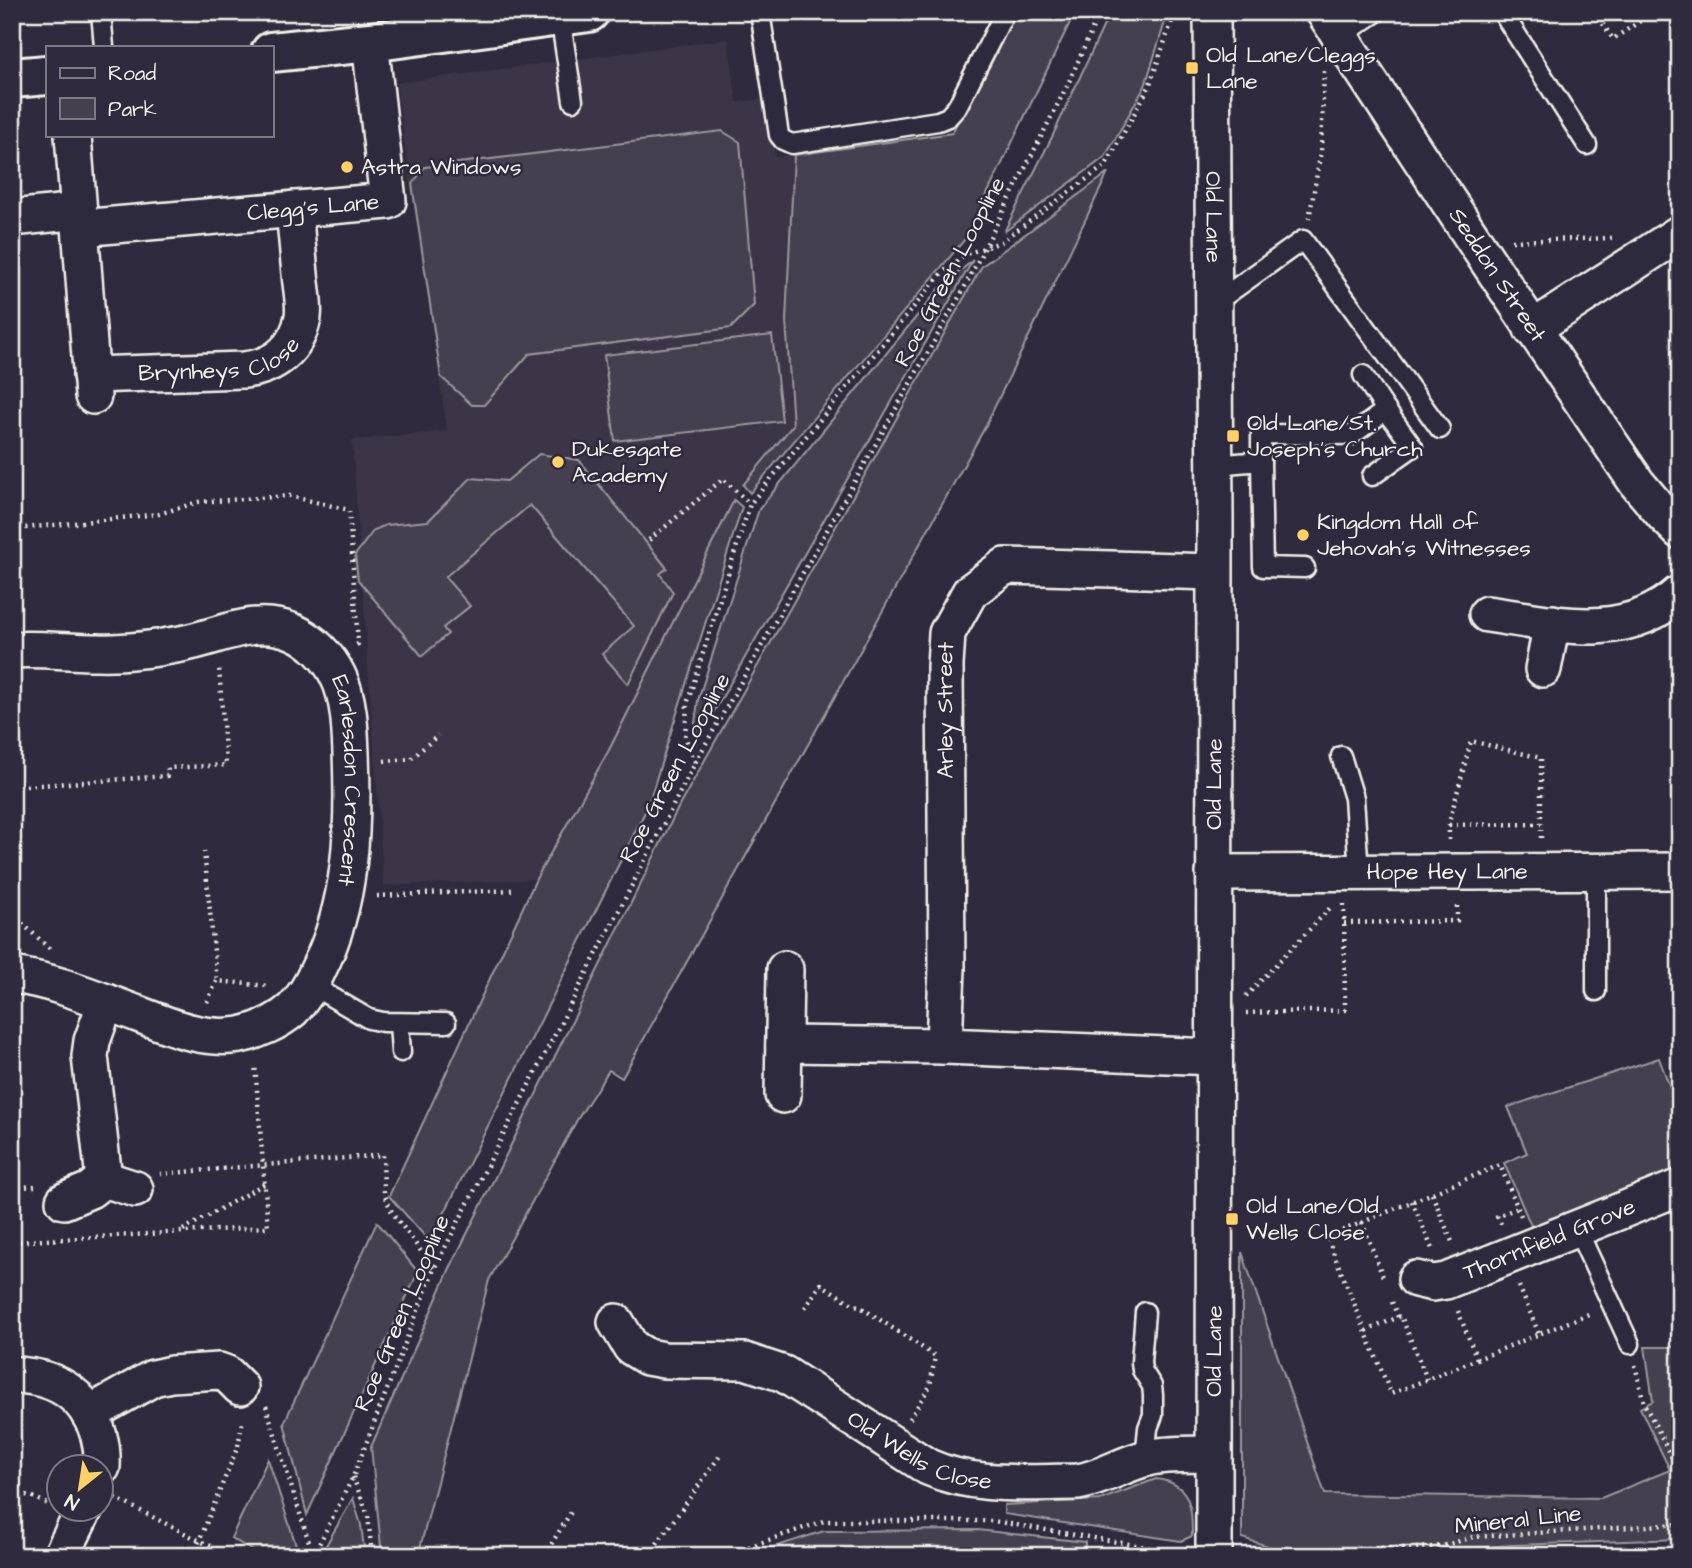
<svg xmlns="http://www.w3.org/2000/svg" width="1692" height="1568" font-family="'Architects Daughter',sans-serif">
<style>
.built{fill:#3b3647}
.green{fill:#454050;stroke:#9c989c;stroke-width:2}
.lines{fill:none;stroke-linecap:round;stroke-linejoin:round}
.lane-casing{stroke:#f4f1e8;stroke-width:23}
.street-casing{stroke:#f4f1e8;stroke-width:40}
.primary-casing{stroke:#f4f1e8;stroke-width:44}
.path{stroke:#f4f1e8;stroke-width:4.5;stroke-dasharray:2 5;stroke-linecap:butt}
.lane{stroke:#2f2a3d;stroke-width:18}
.street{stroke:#2f2a3d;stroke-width:35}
.primary{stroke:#2f2a3d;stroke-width:38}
.poi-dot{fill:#ffd166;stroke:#2f2a3d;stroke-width:2.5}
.labels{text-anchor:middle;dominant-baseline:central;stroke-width:5;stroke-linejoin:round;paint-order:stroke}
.poi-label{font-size:23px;fill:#f4f1e8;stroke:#2f2a3d;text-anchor:start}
.street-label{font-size:23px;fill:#f4f1e8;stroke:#2f2a3d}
</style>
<rect width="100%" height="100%" fill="#2f2a3d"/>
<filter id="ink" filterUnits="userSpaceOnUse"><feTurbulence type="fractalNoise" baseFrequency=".0143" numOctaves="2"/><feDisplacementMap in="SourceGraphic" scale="14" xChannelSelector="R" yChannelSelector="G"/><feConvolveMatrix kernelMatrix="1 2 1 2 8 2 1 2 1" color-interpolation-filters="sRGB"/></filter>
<g filter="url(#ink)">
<path class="built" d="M 728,39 L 737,102 L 765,99 L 775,157 L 952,133 L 793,425 L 742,485 L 609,750 L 536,879 L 384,886 L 352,440 L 447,431 L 396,83 Z"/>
<g class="green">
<path d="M 1012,12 L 1075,12 L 966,238 L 750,493 L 743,485 L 793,425 L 786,320 L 794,155 L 952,133 Z"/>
<path d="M 1110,12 L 1168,12 L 1145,86 L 1105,157 L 1004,232 L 1054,133 Z"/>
<path d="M 722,131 L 740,142 L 754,305 L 731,328 L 529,354 L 484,405 L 472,405 L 441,377 L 412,184 L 425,167 Z"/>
<path d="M 1108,173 L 983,431 L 622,1078 L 609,1070 L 577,1120 L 489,1280 L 418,1556 L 382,1556 L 371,1447 L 450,1268 L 679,806 L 982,266 Z"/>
<path d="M 973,260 L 696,743 L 695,723 L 698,700 L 759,509 L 939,289 Z"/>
<path d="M 772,335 L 782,421 L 615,441 L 604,355 Z"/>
<path d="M 539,454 L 579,460 L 667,568 L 660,574 L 673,592 L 628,684 L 602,654 L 634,626 L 530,505 L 445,577 L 470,606 L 443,628 L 448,634 L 422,656 L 358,580 L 355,555 L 374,530 L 386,525 L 428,521 L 471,478 L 507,481 Z"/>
<path d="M 734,500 L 742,507 L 647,808 L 430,1242 L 389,1196 L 536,879 L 609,750 Z"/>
<path d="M 1659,1058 L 1680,1114 L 1680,1168 L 1532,1228 L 1504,1163 L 1527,1153 L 1508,1107 Z"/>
<path d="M 377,1222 L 418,1272 L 307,1515 L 284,1423 Z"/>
<path d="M 1242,1252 L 1325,1494 L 1601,1498 L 1670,1470 L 1640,1408 L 1653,1401 L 1645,1347 L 1680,1347 L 1680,1539 L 1513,1545 L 1372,1556 L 1300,1556 L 1242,1538 Z"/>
<path d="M 268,1459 L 296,1545 L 291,1556 L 262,1556 L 231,1538 Z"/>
<path d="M 1156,1479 C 1191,1483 1192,1507 1192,1536 L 1181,1541 L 1004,1514 L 1004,1505 L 1100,1500 Z"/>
<path d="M 353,1498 L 361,1525 L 365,1556 L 320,1556 Z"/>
<path d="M 978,1530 L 1085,1542 L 1085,1556 L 746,1556 L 824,1531 Z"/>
</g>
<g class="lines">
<g class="lane-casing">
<g id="lane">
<path d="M 101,12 L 104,47"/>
<path d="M 760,12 L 779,135 L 783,140 L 792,144 L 938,121 L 948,117 L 957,107 L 1005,12"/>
<path d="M 1502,12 L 1587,145"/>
<path d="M 560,16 L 573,101"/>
<path d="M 1339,37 L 1377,12"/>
<path d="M 1212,305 L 1303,240 L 1440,429"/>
<path d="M 1261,461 L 1261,434 L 1352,435 L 1386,410 L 1363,375"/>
<path d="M 1214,465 L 1261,461 L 1263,567 L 1305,568"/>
<path d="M 1372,476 L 1413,447 L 1386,410"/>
<path d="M 1341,756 L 1354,798 L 1359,872"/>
<path d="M 1596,871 L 1596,991"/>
<path d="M 311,985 L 369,1019 L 383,1022 L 446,1023"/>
<path d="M 399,1023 L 401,1052"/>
<path d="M 1577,1229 L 1630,1344"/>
<path d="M 1145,1458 L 1148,1428 L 1153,1415 L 1153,1395 L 1152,1386 L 1142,1370 L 1141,1362 L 1145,1312"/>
</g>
</g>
<g class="street-casing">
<g id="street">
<path id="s1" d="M 1212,12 L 1215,519 L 1214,1556"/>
<path id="s2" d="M 1324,12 L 1485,257 L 1637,483 L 1664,515 L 1680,531"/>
<path d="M 73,135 L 93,396"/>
<path d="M 12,218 L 79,211"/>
<path id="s3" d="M 80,228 L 388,201 L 370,42"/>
<path d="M 1532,329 L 1680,233"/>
<path id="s4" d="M 91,375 L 244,370 C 274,367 297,349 303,317 C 305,304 301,287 300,274 C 298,252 296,231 294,209"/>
<path d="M 1487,614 C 1554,623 1623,644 1680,593"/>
<path id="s5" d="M 12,650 C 40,648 69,652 97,652 C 124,653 154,649 181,644 C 220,637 254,615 294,632 C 312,640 329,657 338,676 C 349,698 350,728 351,753 C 354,827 352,903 318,970 C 312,984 303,999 292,1010 C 278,1022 258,1031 240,1035 C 204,1041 172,1027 138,1014 C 97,999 56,981 12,975"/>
<path d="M 1543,669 L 1552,623"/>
<path id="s6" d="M 1214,873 L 1680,871"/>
<path d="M 784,1044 L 944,1046"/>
<path id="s7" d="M 1214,1057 L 944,1046 L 947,968 L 945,666 L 947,633 L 970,592 L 1005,566 L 1214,572"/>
<path d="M 783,1095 L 785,969"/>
<path d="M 104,1179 L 90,1056 L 92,1041 L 106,1002"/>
<path d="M 64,1201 L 90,1190 L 104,1179 L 135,1189"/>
<path id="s8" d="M 1416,1279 L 1433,1283 L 1446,1281 L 1680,1187"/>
<path id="s9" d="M 616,1322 L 631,1347 L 647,1357 L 664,1360 L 745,1361 L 784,1374 L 928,1467 C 975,1488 1027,1482 1078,1482 C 1102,1478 1123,1464 1147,1458 C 1168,1453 1192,1455 1214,1454"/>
<path d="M 12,1374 C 23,1376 35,1376 46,1380 C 84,1392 104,1428 102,1467"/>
<path d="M 89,1414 L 153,1378 L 171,1374 L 219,1371 L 227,1374 L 240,1387"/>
<path d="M 61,1556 L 85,1508"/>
</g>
</g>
<g class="primary-casing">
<g id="primary">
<path d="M 271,52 L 370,42 L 589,12"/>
<path d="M 12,78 L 47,75"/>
</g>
</g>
<g class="path">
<path d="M 1595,12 L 1613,39 L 1654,12"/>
<path d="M 1309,219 L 1321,151 L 1324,71"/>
<path d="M 1512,241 L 1612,238"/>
<path d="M 12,531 L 16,529 L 159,514 L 198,502 L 290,496 L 349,510 L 358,644 L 356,645"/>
<path d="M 649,540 L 723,479 L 750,504"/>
<path d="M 384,761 L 411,759 L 438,735"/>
<path d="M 695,762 L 685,737 L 687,704 L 750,504 L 942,273 L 966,254 L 1001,242 L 1106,165 L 1149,87 L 1175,12"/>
<path d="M 12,787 L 167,776 L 168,768 L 226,765 L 219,667"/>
<path d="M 1449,825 L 1541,824"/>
<path d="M 1449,840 L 1449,823 L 1471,741 L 1541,758 L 1541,842"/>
<path d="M 204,851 L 217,981"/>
<path d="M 377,896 L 512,890"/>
<path d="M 12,914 L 50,949"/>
<path d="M 1344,923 L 1457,921 L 1457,904"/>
<path d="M 1246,996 L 1332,906"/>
<path d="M 207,1002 L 217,981 L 268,986"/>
<path d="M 1246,1013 L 1345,1010 L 1344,904"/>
<path d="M 160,1174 L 383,1155 L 384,1194 L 392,1212 L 434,1269"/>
<path d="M 12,1188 L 35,1186"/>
<path d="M 1432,1194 L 1453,1244"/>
<path d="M 1412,1201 L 1433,1251"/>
<path d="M 1521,1216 L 1500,1165 L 1327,1237 L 1391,1394 L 1591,1313"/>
<path d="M 1362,1222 L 1383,1277"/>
<path d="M 1501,1224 L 1497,1216 L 1518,1208"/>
<path d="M 183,1230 L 264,1184"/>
<path d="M 12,1242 L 268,1227 L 255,1065"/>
<path d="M 1519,1286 L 1539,1334"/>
<path d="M 1392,1302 L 1398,1317"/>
<path d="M 805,1308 L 821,1284 L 854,1305 L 859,1306 L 935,1356 L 930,1386 L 909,1420"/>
<path d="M 1458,1311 L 1477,1359"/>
<path d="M 1366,1331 L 1401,1316 L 1427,1379"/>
<path d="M 1635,1365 L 1644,1403 L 1680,1473"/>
<path d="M 266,1406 L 313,1555"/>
<path d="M 353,1477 L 368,1515 L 372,1556"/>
<path d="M 12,1493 L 31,1496 L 50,1505"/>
<path d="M 115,1498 L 230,1556"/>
<path d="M 193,1556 L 238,1446 L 243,1419"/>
<path d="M 313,1556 L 353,1477 L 434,1269 L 695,763 L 962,292 L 1068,84 L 1100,12"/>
<path d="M 544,1556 L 573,1509"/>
<path d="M 641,1556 L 651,1552 L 722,1453"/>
<path d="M 722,1556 L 824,1521 L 993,1521 L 1182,1553"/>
<path d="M 1319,1556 C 1359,1542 1400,1552 1441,1546 C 1451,1544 1462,1540 1473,1537 L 1680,1524"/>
</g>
<use href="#lane" class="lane"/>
<use href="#street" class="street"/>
<use href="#primary" class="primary"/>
</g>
</g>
<g class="poi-dot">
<rect x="1185" y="61" width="14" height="14" rx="3.5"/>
<circle cx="347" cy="167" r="7"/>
<rect x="1226" y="429" width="14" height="14" rx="3.5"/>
<circle cx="558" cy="462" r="7"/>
<circle cx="1303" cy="535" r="7"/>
<rect x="1225" y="1212" width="14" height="14" rx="3.5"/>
</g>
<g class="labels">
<g class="poi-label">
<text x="1206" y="55">Old Lane/Cleggs<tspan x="1206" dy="26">Lane</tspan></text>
<text x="361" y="167">Astra Windows</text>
<text x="1247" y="423">Old Lane/St.<tspan x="1247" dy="26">Joseph's Church</tspan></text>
<text x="572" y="449">Dukesgate<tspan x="572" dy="26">Academy</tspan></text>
<text x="1317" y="522">Kingdom Hall of<tspan x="1317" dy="26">Jehovah's Witnesses</tspan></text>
<text x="1246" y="1206">Old Lane/Old<tspan x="1246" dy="26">Wells Close</tspan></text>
</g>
<g class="street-label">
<text stroke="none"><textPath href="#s3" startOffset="234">Clegg's Lane</textPath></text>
<text stroke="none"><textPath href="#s1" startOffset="205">Old Lane</textPath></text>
<text transform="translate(950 272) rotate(-62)">Roe Green Loopline</text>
<text stroke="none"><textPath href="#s2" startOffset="315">Seddon Street</textPath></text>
<text stroke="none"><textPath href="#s4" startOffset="131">Brynheys Close</textPath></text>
<text stroke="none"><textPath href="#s7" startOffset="606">Arley Street</textPath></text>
<text transform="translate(675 768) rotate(-62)">Roe Green Loopline</text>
<text stroke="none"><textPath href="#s5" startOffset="455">Earlesdon Crescent</textPath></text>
<text transform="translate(1214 784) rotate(-90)">Old Lane</text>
<text stroke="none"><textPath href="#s6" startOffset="233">Hope Hey Lane</textPath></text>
<text stroke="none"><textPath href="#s8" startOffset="142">Thornfield Grove</textPath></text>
<text transform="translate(402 1313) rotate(-67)">Roe Green Loopline</text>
<text transform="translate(1214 1351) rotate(-90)">Old Lane</text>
<text stroke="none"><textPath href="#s9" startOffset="345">Old Wells Close</textPath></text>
<text transform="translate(1518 1520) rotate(-6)">Mineral Line</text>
</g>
</g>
<rect width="1692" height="1568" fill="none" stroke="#2f2a3d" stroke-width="42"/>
<rect x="21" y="21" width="1650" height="1526" fill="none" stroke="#f4f1e8" stroke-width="2.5" filter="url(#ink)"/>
<rect x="46" y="46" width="228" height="91" fill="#2f2a3d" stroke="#7e7a81" stroke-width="2"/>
<rect x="60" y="68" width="35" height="10" fill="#2f2a3d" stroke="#7e7a81" stroke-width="2"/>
<text x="108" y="80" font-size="21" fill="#f4f1e8">Road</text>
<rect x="60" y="98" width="35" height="21" fill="#454050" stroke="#7e7a81" stroke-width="2"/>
<text x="108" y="116" font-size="21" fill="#f4f1e8">Park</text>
<g transform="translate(80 1488) rotate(210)"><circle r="33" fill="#2f2a3d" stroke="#7e7a81" stroke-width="2"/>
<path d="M0-5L12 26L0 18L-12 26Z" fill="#ffd166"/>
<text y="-10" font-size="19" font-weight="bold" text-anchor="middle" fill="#f4f1e8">N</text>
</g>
</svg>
